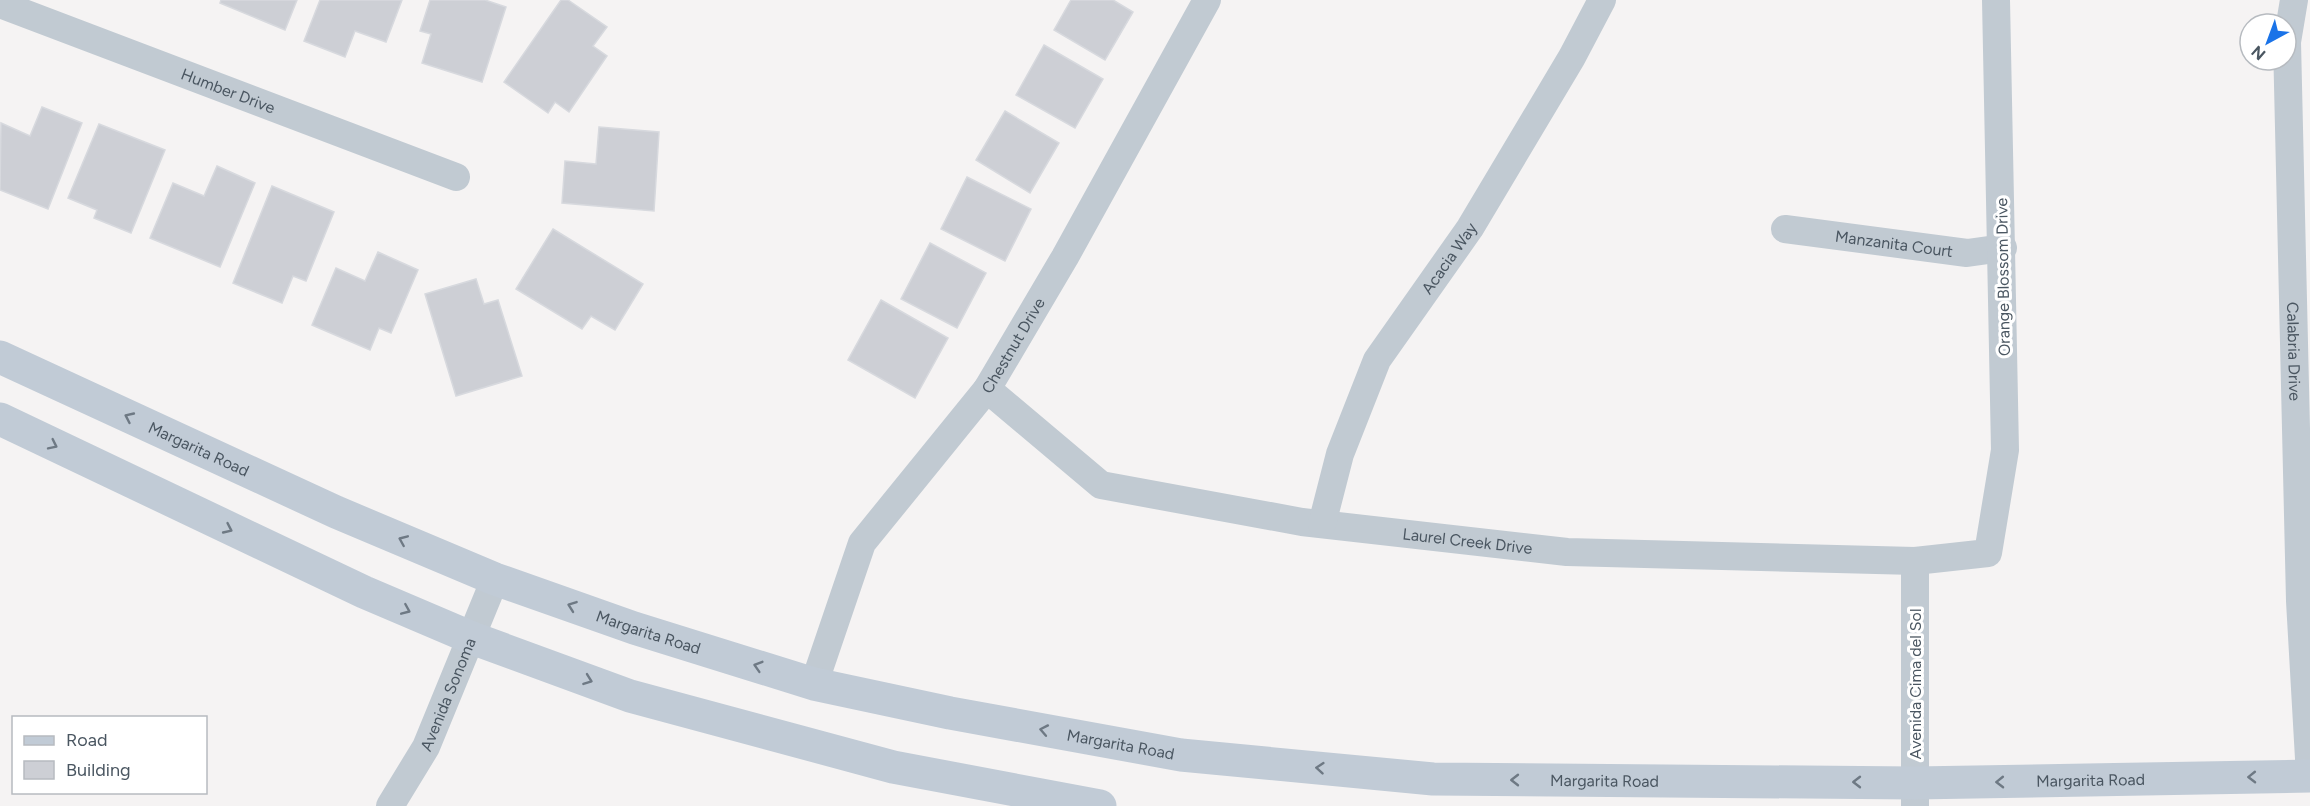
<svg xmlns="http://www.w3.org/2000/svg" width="2310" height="806" font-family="Figtree,sans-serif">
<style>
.building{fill:#cdcfd5;stroke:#d7d9de;stroke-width:1.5}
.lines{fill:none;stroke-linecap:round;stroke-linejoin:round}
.street{stroke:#c1cad2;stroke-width:28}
.secondary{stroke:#c1cbd6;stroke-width:33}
.oneway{stroke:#6e7984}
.labels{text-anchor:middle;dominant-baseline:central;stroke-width:6;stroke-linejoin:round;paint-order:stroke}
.street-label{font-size:16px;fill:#4a5661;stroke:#fff}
</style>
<rect width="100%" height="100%" fill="#f5f3f3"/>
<g class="building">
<path d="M 221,0 L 297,0 L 285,30 L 220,3 Z"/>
<path d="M 320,0 L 402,0 L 386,42 L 355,31 L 345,57 L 304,41 Z"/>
<path d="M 430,0 L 485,0 L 506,7 L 482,82 L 422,63 L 431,34 L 420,31 Z"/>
<path d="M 561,0 L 568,0 L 607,27 L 593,46 L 607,56 L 569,112 L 555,102 L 548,113 L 504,82 Z"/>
<path d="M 1071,0 L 1113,0 L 1133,12 L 1105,60 L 1054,30 Z"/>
<path d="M 1044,45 L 1103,79 L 1075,128 L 1016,95 Z"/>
<path d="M 42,107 L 82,123 L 48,209 L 0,190 L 1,123 L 30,136 Z"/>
<path d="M 1005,111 L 1059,143 L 1030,193 L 976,160 Z"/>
<path d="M 99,124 L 165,150 L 131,233 L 94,218 L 97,210 L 68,198 Z"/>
<path d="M 599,127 L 659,132 L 654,211 L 562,203 L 565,161 L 596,164 Z"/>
<path d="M 217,166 L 255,183 L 220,267 L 150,238 L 173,183 L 204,196 Z"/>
<path d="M 967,177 L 1031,209 L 1005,261 L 941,229 Z"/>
<path d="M 272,186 L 334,212 L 306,281 L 293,276 L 282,303 L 233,283 Z"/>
<path d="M 553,229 L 643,284 L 615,330 L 591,316 L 582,329 L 516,289 Z"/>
<path d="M 930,243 L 986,273 L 957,328 L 901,299 Z"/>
<path d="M 378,252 L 418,270 L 391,333 L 379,328 L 370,350 L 312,325 L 336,268 L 365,281 Z"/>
<path d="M 476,279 L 484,304 L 498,300 L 522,376 L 456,396 L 425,294 Z"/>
<path d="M 881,300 L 948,338 L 915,398 L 848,360 Z"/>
</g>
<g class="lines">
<g class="street">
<path id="s1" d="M 2294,0 L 2287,42 L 2300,601 L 2310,776"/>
<path id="s2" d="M 0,4 L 456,177"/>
<path id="s3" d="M 1785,229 L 1967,253 L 2003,248"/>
<path id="s4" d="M 987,389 L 1101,485 L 1302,522 L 1567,552 L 1915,561 L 1988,553 L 2005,450 L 1996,0"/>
<path id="s5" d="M 1322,524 L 1340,454 L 1377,360 L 1470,228 L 1572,57 L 1602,0"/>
<path d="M 1915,561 L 1915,806"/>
<path id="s6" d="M 814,684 L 862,543 L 987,389 L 1065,257 L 1207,0"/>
<path id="s7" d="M 390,806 L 426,747 L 495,579"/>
</g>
<g class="secondary">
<path id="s8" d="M 0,357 L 336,512 L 495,579 L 634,628 L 814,684 L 950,713 L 1181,755 L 1433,779 L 1915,783 L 2310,776"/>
<path d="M 0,419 L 364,592 L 472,638 L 630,696 L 893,767 L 1100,806"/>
</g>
</g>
<defs><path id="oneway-chevron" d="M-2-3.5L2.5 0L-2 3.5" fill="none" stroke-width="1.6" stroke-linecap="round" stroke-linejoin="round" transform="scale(1.5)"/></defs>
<g class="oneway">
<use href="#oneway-chevron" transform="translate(129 417) rotate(-155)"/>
<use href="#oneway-chevron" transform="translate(53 445) rotate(26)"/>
<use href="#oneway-chevron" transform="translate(228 529) rotate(25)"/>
<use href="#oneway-chevron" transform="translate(403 540) rotate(-157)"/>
<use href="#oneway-chevron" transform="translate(572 606) rotate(-160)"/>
<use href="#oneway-chevron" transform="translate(406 610) rotate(23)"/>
<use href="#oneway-chevron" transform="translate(758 666) rotate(-163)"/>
<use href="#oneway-chevron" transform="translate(588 680) rotate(20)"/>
<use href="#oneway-chevron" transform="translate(1044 730) rotate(-169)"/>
<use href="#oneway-chevron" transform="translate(1320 768) rotate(-175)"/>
<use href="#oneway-chevron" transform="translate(2252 777) rotate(179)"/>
<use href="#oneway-chevron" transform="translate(1515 780) rotate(-180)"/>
<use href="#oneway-chevron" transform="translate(1857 782) rotate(-180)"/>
<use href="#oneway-chevron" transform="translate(2000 782) rotate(179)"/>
</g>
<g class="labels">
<g class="street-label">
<text stroke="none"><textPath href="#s2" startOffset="244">Humber Drive</textPath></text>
<text stroke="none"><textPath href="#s3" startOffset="110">Manzanita Court</textPath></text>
<text stroke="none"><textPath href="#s5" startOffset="298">Acacia Way</textPath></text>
<text transform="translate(2003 277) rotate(-91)">Orange Blossom Drive</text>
<text stroke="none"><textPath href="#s6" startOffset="398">Chestnut Drive</textPath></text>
<text stroke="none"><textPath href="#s1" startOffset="352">Calabria Drive</textPath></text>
<text stroke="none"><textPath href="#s8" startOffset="219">Margarita Road</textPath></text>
<text stroke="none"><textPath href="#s4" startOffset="520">Laurel Creek Drive</textPath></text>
<text stroke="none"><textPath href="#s8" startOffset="705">Margarita Road</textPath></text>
<text transform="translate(1915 684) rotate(-90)">Avenida Cima del Sol</text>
<text stroke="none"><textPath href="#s7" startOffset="126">Avenida Sonoma</textPath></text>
<text stroke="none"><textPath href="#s8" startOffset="1191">Margarita Road</textPath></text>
<text stroke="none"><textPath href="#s8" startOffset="1677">Margarita Road</textPath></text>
<text stroke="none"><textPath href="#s8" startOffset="2163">Margarita Road</textPath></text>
</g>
</g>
<rect x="12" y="716" width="195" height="78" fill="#ffffff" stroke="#b7bbc0" stroke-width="1.5"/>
<rect x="24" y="736" width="30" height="9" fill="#c1cbd6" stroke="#b7bbc0" stroke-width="1.5"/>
<text x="66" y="746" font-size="18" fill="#4a5661">Road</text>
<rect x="24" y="761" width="30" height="18" fill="#cdcfd5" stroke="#b7bbc0" stroke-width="1.5"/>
<text x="66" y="776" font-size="18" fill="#4a5661">Building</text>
<g transform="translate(2268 42) rotate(221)"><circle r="28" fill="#ffffff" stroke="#b7bbc0" stroke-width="1.5"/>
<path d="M0-4.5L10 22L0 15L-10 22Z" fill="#1a73e8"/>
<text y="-9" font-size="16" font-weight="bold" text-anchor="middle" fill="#4a5661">N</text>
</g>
</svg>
